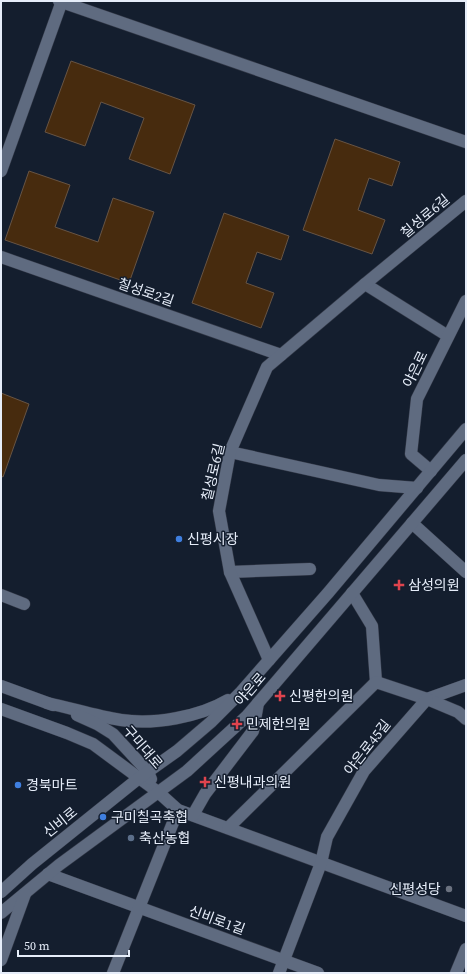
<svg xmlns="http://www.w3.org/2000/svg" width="467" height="974" font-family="'Source Serif 4','Noto Sans KR',serif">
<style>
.building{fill:#472b0e;stroke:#675444}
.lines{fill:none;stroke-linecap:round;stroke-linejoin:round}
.minor-casing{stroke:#343a48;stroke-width:13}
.minor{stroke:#5f6b80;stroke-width:12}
.shop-dot{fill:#3f7fe0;stroke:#141e2e;stroke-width:1.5}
.health-dot{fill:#e0444e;stroke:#141e2e;stroke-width:1.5}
.service-dot{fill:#5c6f8a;stroke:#141e2e;stroke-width:1.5}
.worship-dot{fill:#6b7280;stroke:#141e2e;stroke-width:1.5}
.labels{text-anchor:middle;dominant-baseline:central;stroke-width:3;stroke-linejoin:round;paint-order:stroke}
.street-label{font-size:14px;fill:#e6edf9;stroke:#141e2e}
.poi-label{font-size:14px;fill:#e6edf9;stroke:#141e2e;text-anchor:start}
</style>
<rect width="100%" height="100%" fill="#141e2e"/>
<g class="building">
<path d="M 71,61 L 195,105 L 170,174 L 129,159 L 144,118 L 101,102 L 85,146 L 45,132 Z"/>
<path d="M 335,139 L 400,162 L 392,186 L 369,178 L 358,210 L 385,220 L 372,254 L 303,230 Z"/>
<path d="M 29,171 L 70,185 L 55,227 L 98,242 L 113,198 L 154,212 L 129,283 L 5,240 Z"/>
<path d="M 224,213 L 289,236 L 281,260 L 257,252 L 246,283 L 274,293 L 261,328 L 192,303 Z"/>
<path d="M 1,393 L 29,404 L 3,477 L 1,476 Z"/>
</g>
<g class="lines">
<g class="minor-casing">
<g id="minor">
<path d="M 59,1 L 466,142"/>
<path d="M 1,171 L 62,1"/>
<path d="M 1,257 L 281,355"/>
<path d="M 365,284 L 448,336"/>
<path d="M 230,452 L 379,485 L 417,488"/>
<path d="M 431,471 L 411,454 L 417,399 L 466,301"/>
<path d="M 412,523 L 466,572"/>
<path d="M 230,572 L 310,569"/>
<path d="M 352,593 L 372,626 L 376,682"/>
<path d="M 1,595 L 24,604"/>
<path d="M 269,660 L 230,572 L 219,511 L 230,452 L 267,367 L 365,284 L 466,201"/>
<path d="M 1,686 L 53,705"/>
<path d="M 427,699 L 466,685"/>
<path d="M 47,703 C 71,708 96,716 121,720 C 154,725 199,717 228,700"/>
<path d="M 1,709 L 67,733 L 93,744 L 158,792 L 178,810 L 466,916"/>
<path d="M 77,715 L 97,724 L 113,734 L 148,772 L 151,779"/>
<path d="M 193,815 L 205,794 L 253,731 L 258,703"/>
<path d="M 228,828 L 376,682 L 427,699 L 458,712 L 466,719"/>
<path d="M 48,874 L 318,973"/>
<path d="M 1,892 L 32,864 L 139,778 L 177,751 L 211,722 L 241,692 L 328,593 L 466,429"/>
<path d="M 1,913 L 59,865 L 187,771 L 247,716 L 466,460"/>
<path d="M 1,960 L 25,894"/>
<path d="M 113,973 L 178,810"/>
<path d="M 279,973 L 321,863 L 327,837 L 364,771 L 427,699"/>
<path d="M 456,973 L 466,949"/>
</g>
</g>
<use href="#minor" class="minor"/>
</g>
<g class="shop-dot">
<circle cx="179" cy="539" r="4"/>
<circle cx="18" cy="785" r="4"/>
<circle cx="103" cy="817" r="4"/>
</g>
<g class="health-dot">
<path d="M397 579h4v4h4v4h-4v4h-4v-4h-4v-4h4z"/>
<path d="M278 690h4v4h4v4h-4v4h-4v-4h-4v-4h4z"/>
<path d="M235 718h4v4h4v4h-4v4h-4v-4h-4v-4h4z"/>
<path d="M203 776h4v4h4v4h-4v4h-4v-4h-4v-4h4z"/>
</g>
<circle class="service-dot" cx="131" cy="838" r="4"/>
<circle class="worship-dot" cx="449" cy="889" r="4"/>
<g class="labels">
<g class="street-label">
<text transform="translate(425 216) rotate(-40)">칠성로6길</text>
<text transform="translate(146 292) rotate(19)">칠성로2길</text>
<text transform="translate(415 369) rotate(-64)">야은로</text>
<text transform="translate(213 472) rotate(-77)">칠성로6길</text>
<text transform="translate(250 689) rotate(-49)">야은로</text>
<text transform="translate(143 747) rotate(49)">구미대로</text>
<text transform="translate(367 747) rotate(-52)">야은로45길</text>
<text transform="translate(60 822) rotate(-39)">신비로</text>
<text transform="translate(217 920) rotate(20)">신비로1길</text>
</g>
<g class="poi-label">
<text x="187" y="539">신평시장</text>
<text x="408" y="585">삼성의원</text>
<text x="289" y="696">신평한의원</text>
<text x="246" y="724">민제한의원</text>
<text x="214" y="782">신평내과의원</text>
<text x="26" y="785">경북마트</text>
<text x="111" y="817">구미칠곡축협</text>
<text x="139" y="838">축산농협</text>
<text x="441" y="889" text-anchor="end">신평성당</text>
</g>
</g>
<rect width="467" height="974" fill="none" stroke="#e6edf9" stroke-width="4"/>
<path d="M18 950v6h111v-6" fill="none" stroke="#e6edf9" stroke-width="2"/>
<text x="24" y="950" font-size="12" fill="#e6edf9" stroke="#141e2e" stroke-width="3" paint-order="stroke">50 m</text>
</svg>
